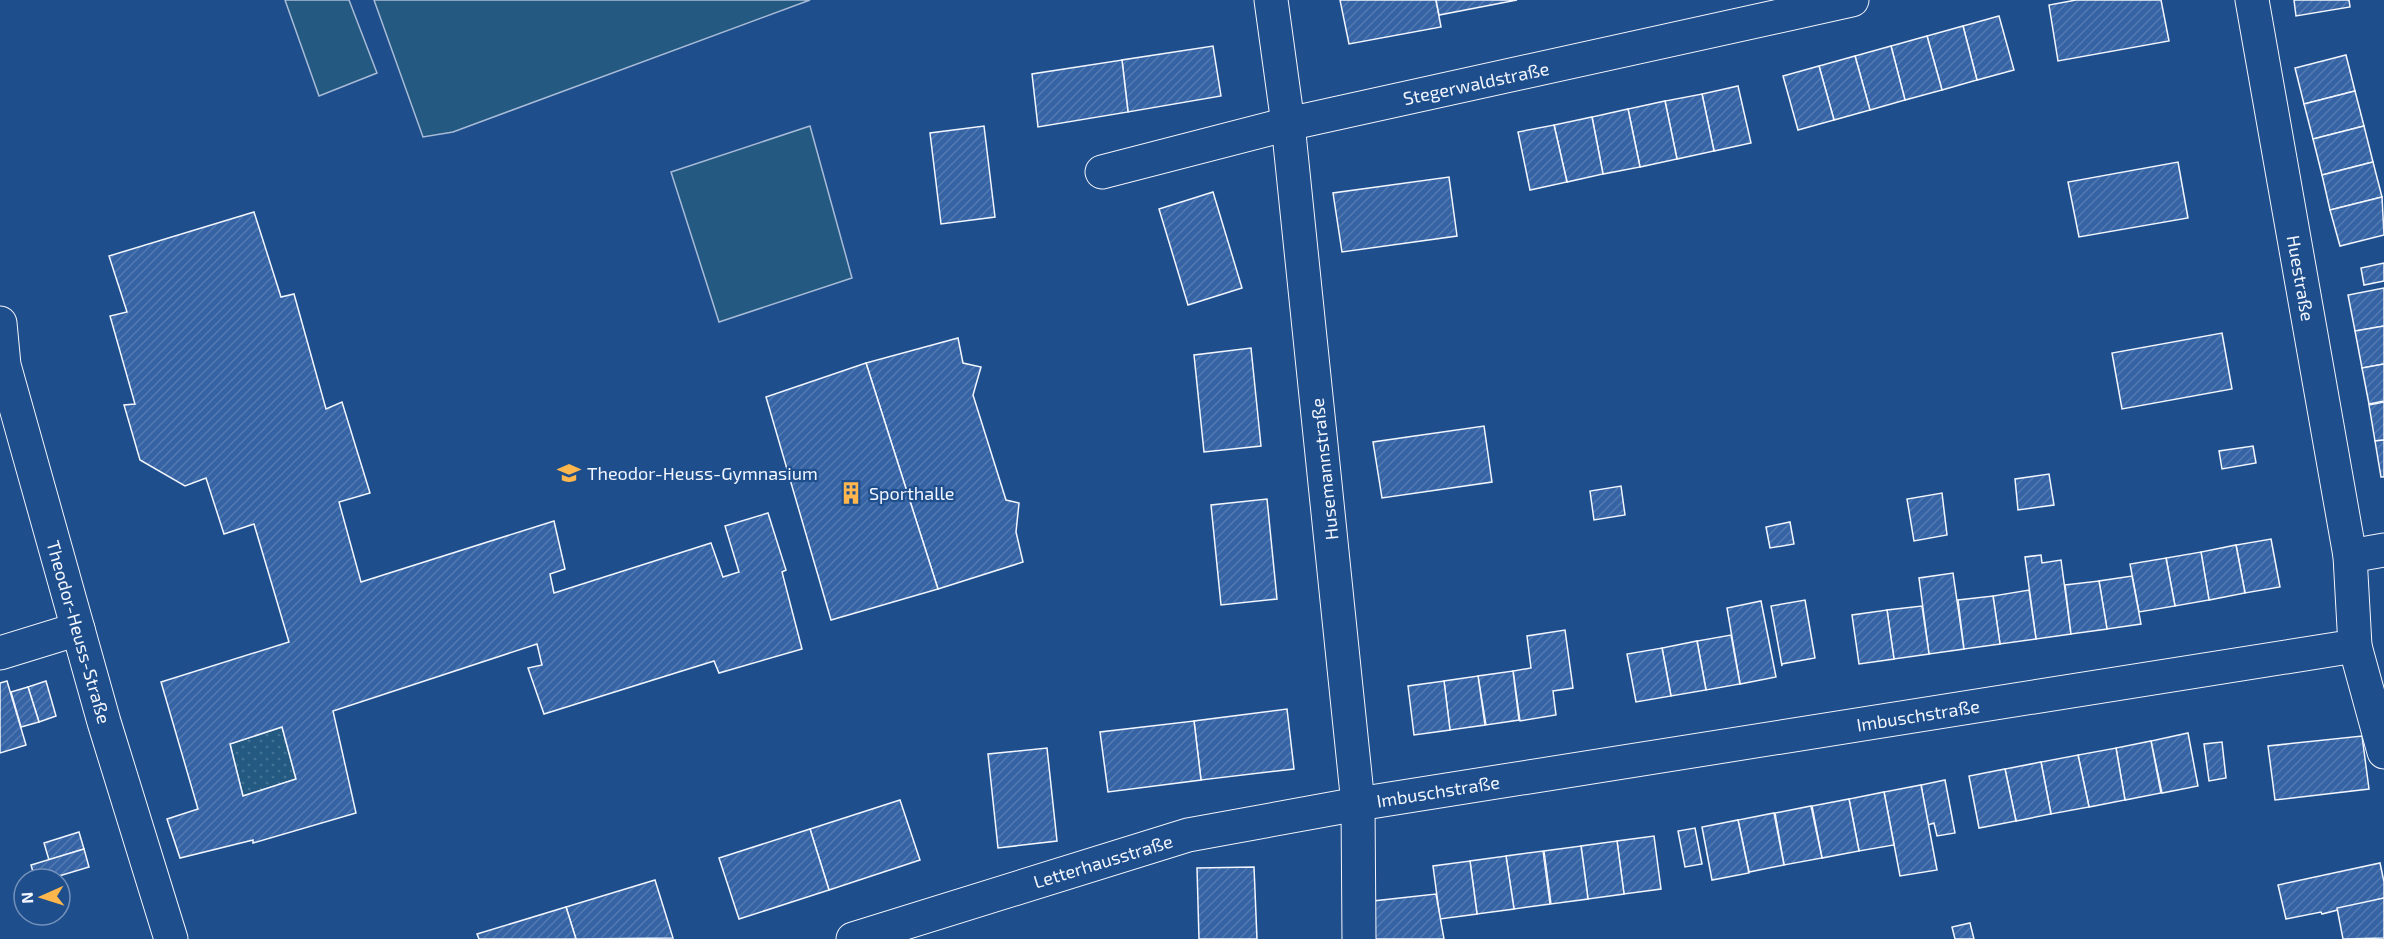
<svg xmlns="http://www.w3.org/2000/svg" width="2384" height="939" font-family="'Exo 2',sans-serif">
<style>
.park{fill:#245a82;stroke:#a8bbd7;stroke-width:1.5}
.garden{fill:url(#garden-dots);stroke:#a8bbd7;stroke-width:1.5}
.building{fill:url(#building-hatch);stroke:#f2f6ff;stroke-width:1.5;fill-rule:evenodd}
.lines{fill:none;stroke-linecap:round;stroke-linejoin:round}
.minor-casing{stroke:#f2f6ff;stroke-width:35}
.minor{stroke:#1f4e8c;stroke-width:33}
.labels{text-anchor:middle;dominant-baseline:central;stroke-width:4.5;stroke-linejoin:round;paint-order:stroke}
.street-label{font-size:18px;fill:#f2f6ff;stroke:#1f4e8c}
.poi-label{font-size:18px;fill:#f2f6ff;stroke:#1f4e8c;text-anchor:start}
</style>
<defs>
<pattern id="garden-dots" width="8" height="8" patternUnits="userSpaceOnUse" patternTransform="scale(1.5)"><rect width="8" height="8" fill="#245a82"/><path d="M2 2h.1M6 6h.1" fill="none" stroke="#447295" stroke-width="1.8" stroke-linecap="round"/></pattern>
<pattern id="building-hatch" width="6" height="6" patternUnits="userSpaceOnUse" patternTransform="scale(1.5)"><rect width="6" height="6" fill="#3563a3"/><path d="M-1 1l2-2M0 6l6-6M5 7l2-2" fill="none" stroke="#537ab1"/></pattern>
</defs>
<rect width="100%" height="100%" fill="#1f4e8c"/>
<g class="park">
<path d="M 285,0 L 349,0 L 377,73 L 319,96 Z"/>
<path d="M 374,0 L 810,0 L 453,132 L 423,137 Z"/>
<path d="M 810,126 L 852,278 L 719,322 L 671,172 Z"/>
</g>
<path class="garden" d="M 282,727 L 296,779 L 243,796 L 230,744 Z"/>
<g class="building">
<path d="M 1340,0 L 1436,0 L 1441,27 L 1349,44 Z"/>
<path d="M 1436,0 L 1517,0 L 1439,15 Z"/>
<path d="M 2076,0 L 2161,0 L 2169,41 L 2058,61 L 2049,5 Z"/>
<path d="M 2294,0 L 2349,0 L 2350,7 L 2296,16 Z"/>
<path d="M 1999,16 L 2014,70 L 1977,80 L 1963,26 Z"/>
<path d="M 1963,26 L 1977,80 L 1942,90 L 1927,36 Z"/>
<path d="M 1927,36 L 1942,90 L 1905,100 L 1891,46 Z"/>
<path d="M 1213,46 L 1221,96 L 1128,112 L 1122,60 Z"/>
<path d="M 1891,46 L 1905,100 L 1870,110 L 1855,56 Z"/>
<path d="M 2346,55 L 2355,91 L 2304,104 L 2295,68 Z"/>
<path d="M 1855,56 L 1870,110 L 1834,120 L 1819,66 Z"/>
<path d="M 1122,60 L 1128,112 L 1038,127 L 1032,74 Z"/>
<path d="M 1819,66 L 1834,120 L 1798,130 L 1783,76 Z"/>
<path d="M 1738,86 L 1751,143 L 1714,151 L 1702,94 Z"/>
<path d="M 2355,91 L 2364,126 L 2313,139 L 2304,104 Z"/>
<path d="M 1702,94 L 1714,151 L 1677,159 L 1665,101 Z"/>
<path d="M 1665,101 L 1677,159 L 1640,167 L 1628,109 Z"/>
<path d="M 1628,109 L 1640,167 L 1603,174 L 1592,117 Z"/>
<path d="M 1592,117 L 1603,174 L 1567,182 L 1554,125 Z"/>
<path d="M 1554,125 L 1567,182 L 1530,190 L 1518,132 Z"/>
<path d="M 984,126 L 995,217 L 941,224 L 930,133 Z"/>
<path d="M 2364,126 L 2373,162 L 2322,175 L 2313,139 Z"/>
<path d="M 2178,162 L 2188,218 L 2079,237 L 2068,182 Z"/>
<path d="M 2373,162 L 2382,197 L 2330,210 L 2322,175 Z"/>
<path d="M 1449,177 L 1457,236 L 1342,252 L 1333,193 Z"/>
<path d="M 1213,192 L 1242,288 L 1188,305 L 1159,209 Z"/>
<path d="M 2382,197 L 2384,235 L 2340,246 L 2330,210 Z"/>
<path d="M 254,212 L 281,297 L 294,294 L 326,409 L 342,402 L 370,493 L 339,502 L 361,582 L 554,521 L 565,569 L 550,574 L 554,593 L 711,543 L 723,577 L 739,572 L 725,526 L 768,513 L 786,570 L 782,572 L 802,649 L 719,673 L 714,661 L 544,714 L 528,668 L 542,665 L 537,644 L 333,711 L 356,813 L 253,843 L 253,840 L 180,858 L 167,819 L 198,809 L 161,682 L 289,642 L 254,524 L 224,534 L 206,478 L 185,486 L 140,460 L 124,405 L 135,404 L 110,316 L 127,312 L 109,256 ZM 282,727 L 296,779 L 243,796 L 230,744 Z"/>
<path d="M 2384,263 L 2384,281 L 2364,285 L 2361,268 Z"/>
<path d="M 2384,288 L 2384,326 L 2355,331 L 2348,295 Z"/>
<path d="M 2384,326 L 2384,364 L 2362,368 L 2355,331 Z"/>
<path d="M 2222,333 L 2232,389 L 2122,409 L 2112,353 Z"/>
<path d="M 958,338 L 963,363 L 981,367 L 973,395 L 1006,500 L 1019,503 L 1016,532 L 1023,562 L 938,589 L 866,363 Z"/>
<path d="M 1251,348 L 1261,446 L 1204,452 L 1194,355 Z"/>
<path d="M 866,363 L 938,589 L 831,620 L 766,397 Z"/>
<path d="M 2384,364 L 2384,401 L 2369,404 L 2362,368 Z"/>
<path d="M 2384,402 L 2384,440 L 2375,441 L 2369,405 Z"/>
<path d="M 1484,426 L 1492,482 L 1382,498 L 1373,442 Z"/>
<path d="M 2384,440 L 2384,477 L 2381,477 L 2375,441 Z"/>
<path d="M 2253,446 L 2256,463 L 2222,469 L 2219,451 Z"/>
<path d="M 2049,474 L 2054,505 L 2018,510 L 2015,479 Z"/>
<path d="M 1621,486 L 1625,515 L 1594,520 L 1590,491 Z"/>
<path d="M 1942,493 L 1947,535 L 1914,541 L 1907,499 Z"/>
<path d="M 1267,499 L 1277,599 L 1221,605 L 1211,505 Z"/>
<path d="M 1790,522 L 1794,544 L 1770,548 L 1766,527 Z"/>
<path d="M 2271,539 L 2280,587 L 2245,593 L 2236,545 Z"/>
<path d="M 2236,545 L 2245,593 L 2209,600 L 2201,552 Z"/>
<path d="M 2201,552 L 2209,600 L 2175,606 L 2166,558 Z"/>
<path d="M 2041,555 L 2042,563 L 2061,560 L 2071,634 L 2036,639 L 2025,557 Z"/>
<path d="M 2166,558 L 2175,606 L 2139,612 L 2130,564 Z"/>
<path d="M 1953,573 L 1964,649 L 1929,654 L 1919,578 Z"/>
<path d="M 2132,576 L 2141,624 L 2107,629 L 2099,581 Z"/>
<path d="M 2099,581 L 2107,629 L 2071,634 L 2065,585 Z"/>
<path d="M 2029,590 L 2036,639 L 2000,644 L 1993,596 Z"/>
<path d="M 1993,596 L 2000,644 L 1964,649 L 1958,600 Z"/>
<path d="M 1805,600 L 1815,658 L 1782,664 L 1782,666 L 1771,606 Z"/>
<path d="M 1761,601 L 1776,677 L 1740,684 L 1727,608 Z"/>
<path d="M 1922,606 L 1929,654 L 1894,659 L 1887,610 Z"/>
<path d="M 1887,610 L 1894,659 L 1859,664 L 1852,615 Z"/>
<path d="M 1565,630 L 1573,688 L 1553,691 L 1556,715 L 1520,721 L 1513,671 L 1531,668 L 1527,636 Z"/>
<path d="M 1731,635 L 1740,684 L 1706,690 L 1697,641 Z"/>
<path d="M 1697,641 L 1706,690 L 1671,696 L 1662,648 Z"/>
<path d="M 1662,648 L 1671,696 L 1636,702 L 1627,654 Z"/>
<path d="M 1513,671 L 1519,720 L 1486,725 L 1478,676 Z"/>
<path d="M 1478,676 L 1485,725 L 1450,730 L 1444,681 Z"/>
<path d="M 7,681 L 26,745 L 0,753 L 0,683 Z"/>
<path d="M 46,681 L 56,716 L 39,722 L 28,687 Z"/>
<path d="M 1444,681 L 1450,730 L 1414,735 L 1408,686 Z"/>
<path d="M 28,687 L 39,722 L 21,727 L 11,692 Z"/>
<path d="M 1287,709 L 1294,769 L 1201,780 L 1194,721 Z"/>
<path d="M 1194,721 L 1201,780 L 1108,792 L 1100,732 Z"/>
<path d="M 2188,733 L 2198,786 L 2162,793 L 2151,741 Z"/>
<path d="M 2362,736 L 2369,789 L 2275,800 L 2268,746 Z"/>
<path d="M 2151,741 L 2161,793 L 2125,800 L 2116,748 Z"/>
<path d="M 2222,742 L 2226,778 L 2209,781 L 2204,744 Z"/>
<path d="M 1047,748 L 1057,841 L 998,848 L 988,754 Z"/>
<path d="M 2116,748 L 2125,800 L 2089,807 L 2078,755 Z"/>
<path d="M 2078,755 L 2089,807 L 2051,814 L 2041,762 Z"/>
<path d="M 2041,762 L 2051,814 L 2016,821 L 2005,769 Z"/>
<path d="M 2005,769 L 2016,821 L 1979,828 L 1969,776 Z"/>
<path d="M 1945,780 L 1955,833 L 1937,836 L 1934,823 L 1928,825 L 1921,785 Z"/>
<path d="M 1921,785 L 1937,870 L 1900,876 L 1884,792 Z"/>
<path d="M 1884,792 L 1894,845 L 1859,851 L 1849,799 Z"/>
<path d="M 1849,799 L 1859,851 L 1822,858 L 1812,806 Z"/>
<path d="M 900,800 L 920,860 L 829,890 L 810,829 Z"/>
<path d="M 1811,806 L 1822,858 L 1784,865 L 1775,813 Z"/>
<path d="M 1774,813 L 1784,865 L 1749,872 L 1738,820 Z"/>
<path d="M 1738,820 L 1749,873 L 1712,880 L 1702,827 Z"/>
<path d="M 1695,828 L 1702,864 L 1685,867 L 1678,831 Z"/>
<path d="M 810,829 L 829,890 L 739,919 L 719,858 Z"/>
<path d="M 79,832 L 84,849 L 49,860 L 44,843 Z"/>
<path d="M 1654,836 L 1661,889 L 1624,894 L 1617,841 Z"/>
<path d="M 1617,841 L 1624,894 L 1588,899 L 1581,846 Z"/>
<path d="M 1581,846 L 1588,899 L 1551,904 L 1544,851 Z"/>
<path d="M 84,849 L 89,867 L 49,879 L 35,879 L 31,865 Z"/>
<path d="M 1543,851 L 1550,904 L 1514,909 L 1506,856 Z"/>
<path d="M 1506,856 L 1514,909 L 1477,914 L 1470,861 Z"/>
<path d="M 1470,861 L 1477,914 L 1440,919 L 1433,866 Z"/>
<path d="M 2380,863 L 2384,882 L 2384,898 L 2322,914 L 2321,912 L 2286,919 L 2278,885 Z"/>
<path d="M 1254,867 L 1257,939 L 1199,939 L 1197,868 Z"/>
<path d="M 655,880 L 673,938 L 576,939 L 566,907 Z"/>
<path d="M 1436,894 L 1444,939 L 1375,939 L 1373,901 Z"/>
<path d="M 2384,898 L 2384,938 L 2343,939 L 2337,908 Z"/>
<path d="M 566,907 L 576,939 L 479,939 L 477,934 Z"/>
<path d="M 1970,923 L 1974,939 L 1955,939 L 1952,927 Z"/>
</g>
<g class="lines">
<g class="minor-casing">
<g id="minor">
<path d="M 1271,0 L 1288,124 L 1358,804 L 1359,939"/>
<path d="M 1102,172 L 1288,124 L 1852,0"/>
<path d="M 0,323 L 4,365 L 104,722 L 171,939"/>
<path d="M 2350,556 L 2384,550"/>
<path d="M 2355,646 L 2384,752"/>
<path d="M 0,653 L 78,629"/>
<path d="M 853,939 L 1188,835 L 1358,804 L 2355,646 L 2350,556 L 2252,0"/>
</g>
</g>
<use href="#minor" class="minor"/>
</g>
<defs>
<g id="school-bare" transform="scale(1.8)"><path d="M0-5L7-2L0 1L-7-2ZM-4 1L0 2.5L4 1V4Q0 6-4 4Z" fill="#ffb74d" stroke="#1f4e8c" stroke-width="2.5" paint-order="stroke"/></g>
<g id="building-bare" transform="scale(1.8)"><path d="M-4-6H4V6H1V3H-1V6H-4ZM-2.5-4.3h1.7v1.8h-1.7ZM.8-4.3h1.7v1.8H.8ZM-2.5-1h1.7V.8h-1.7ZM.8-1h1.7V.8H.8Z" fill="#ffb74d" stroke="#1f4e8c" stroke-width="2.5" paint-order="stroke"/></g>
</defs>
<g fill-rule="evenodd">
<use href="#school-bare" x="569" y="473"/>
<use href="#building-bare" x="851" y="493"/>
</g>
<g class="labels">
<g class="street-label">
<text transform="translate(1476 83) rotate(-12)">Stegerwaldstraße</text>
<text transform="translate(2301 278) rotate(80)">Huestraße</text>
<text transform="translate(1324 469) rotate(-96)">Husemannstraße</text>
<text transform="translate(79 632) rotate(74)">Theodor-Heuss-Straße</text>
<text transform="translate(1918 715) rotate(-9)">Imbuschstraße</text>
<text transform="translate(1438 791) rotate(-9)">Imbuschstraße</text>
<text transform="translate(1103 861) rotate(-17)">Letterhausstraße</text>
</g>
<g class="poi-label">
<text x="587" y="473">Theodor-Heuss-Gymnasium</text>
<text x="869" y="493">Sporthalle</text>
</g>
</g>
<g transform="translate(42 897) rotate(267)"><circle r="28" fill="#1f4e8c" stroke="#7391ba" stroke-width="1.5"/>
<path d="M0-4.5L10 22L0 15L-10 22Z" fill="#ffb74d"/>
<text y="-9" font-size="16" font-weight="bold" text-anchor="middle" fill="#f2f6ff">N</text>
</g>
</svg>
